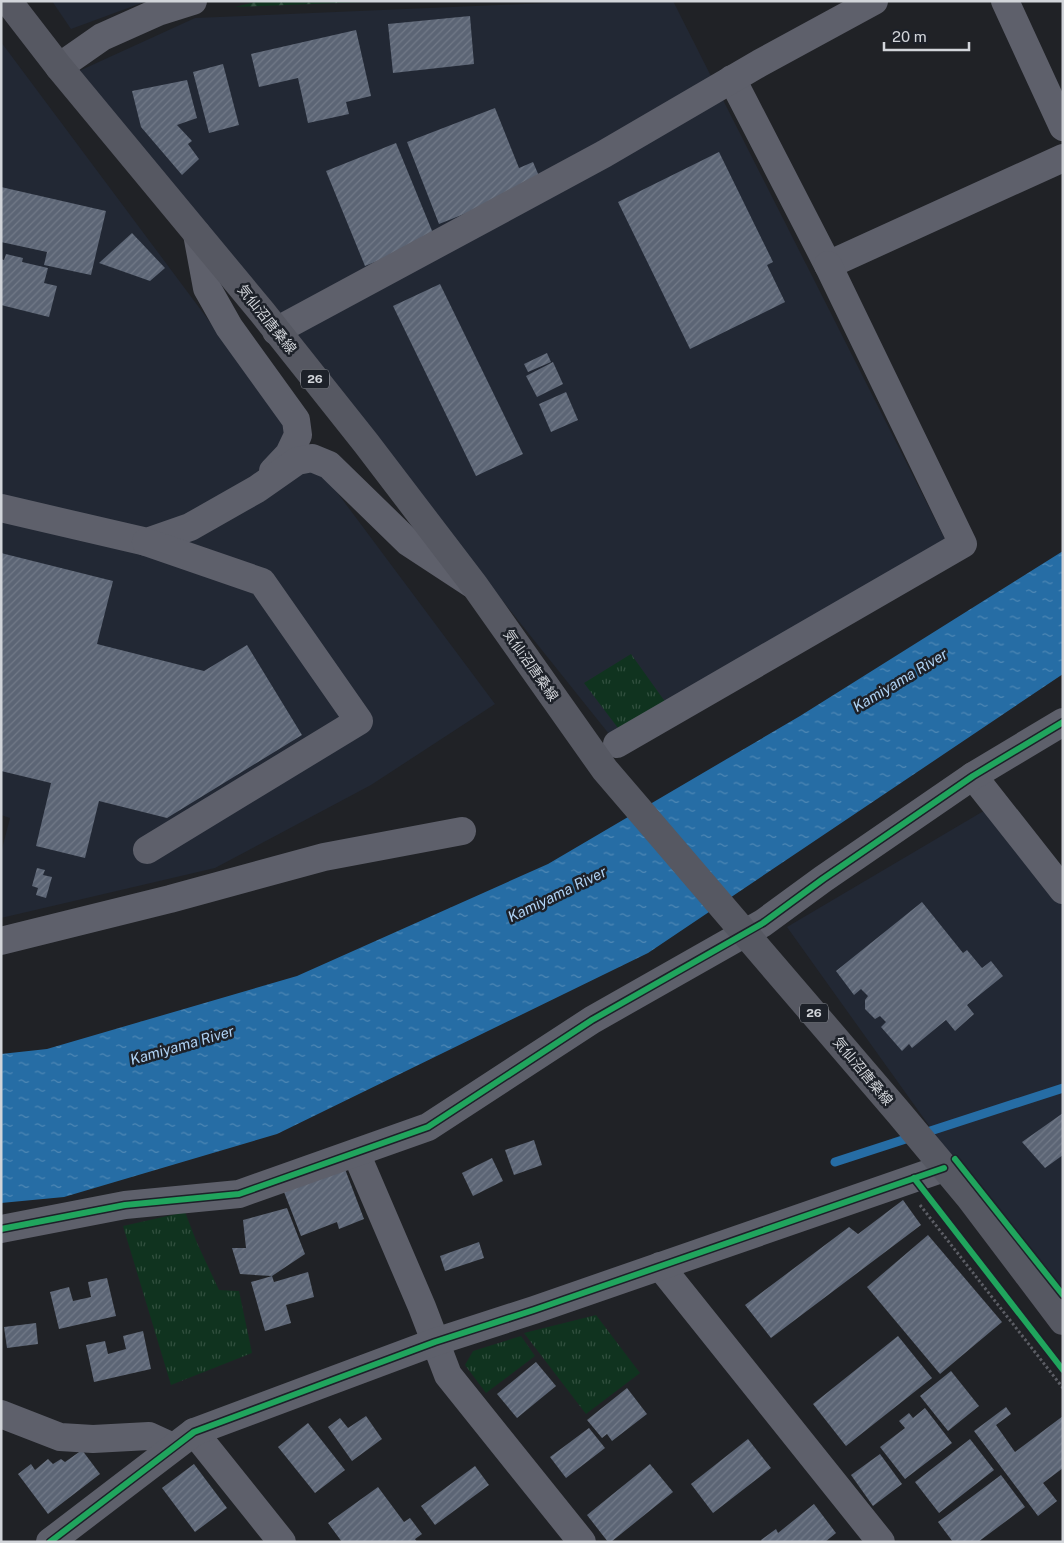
<svg xmlns="http://www.w3.org/2000/svg" width="1064" height="1543" font-family="'Public Sans','Noto Sans JP',sans-serif">
<style>
.built{fill:#222834}
.grass{fill:url(#grass-tufts)}
.forest{fill:url(#forest-firs)}
.water{fill:url(#water-ripples)}
.lines{fill:none;stroke-linecap:round;stroke-linejoin:round}
.stream{stroke:#266da5;stroke-width:9}
.building{fill:url(#building-hatch)}
.path{stroke:#5c5e65;stroke-width:3;stroke-dasharray:2.5 2.5;stroke-linecap:butt}
.minor{stroke:#5e606b;stroke-width:28}
.major{stroke:#565862;stroke-width:28}
.cycleway-casing{stroke:#1d2129;stroke-width:9}
.cycleway{stroke:#20a55d;stroke-width:6}
.labels{text-anchor:middle;dominant-baseline:central;stroke-width:5;stroke-linejoin:round;paint-order:stroke}
.shield{fill:#1d2129;stroke:#9c9fa5;stroke-width:1}
.shield-label{font-size:12px;font-weight:bold;fill:#d2d5da}
.street-label{font-size:14px;fill:#d2d5da;stroke:#1d2129}
.water-label{font-size:15px;font-style:italic;fill:#afd2f4;stroke:#1d2129}
</style>
<defs>
<pattern id="grass-tufts" width="24" height="20" patternUnits="userSpaceOnUse" patternTransform="scale(1.25)"><rect width="24" height="20" fill="#10331f"/><path d="M3 7l-1-3M5 7V3M7 7l1-3M15 17l-1-3M17 17v-4M19 17l1-3" fill="none" stroke="#32503f"/></pattern>
<pattern id="forest-firs" width="22" height="20" patternUnits="userSpaceOnUse" patternTransform="scale(1.25)"><rect width="22" height="20" fill="#10331f"/><path d="M5 1l3.5 6h-7zM16 11l3.5 6h-7z" fill="#32503f"/></pattern>
<pattern id="water-ripples" width="26" height="14" patternUnits="userSpaceOnUse" patternTransform="scale(1.25)"><rect width="26" height="14" fill="#266da5"/><path d="M2 4q2-2 4 0t4 0M15 11q2-2 4 0t4 0" fill="none" stroke="#4f88b5"/></pattern>
<pattern id="building-hatch" width="6" height="6" patternUnits="userSpaceOnUse" patternTransform="scale(1.25)"><rect width="6" height="6" fill="#5c6575"/><path d="M-1 1l2-2M0 6l6-6M5 7l2-2" fill="none" stroke="#727a88"/></pattern>
</defs>
<rect width="100%" height="100%" fill="#202226"/>
<g class="built">
<path d="M 52,1 L 147,1 L 71,29 Z"/>
<path d="M 594,1 L 673,1 L 945,539 L 617,744 L 79,71 L 195,18 Z"/>
<path d="M 1,42 L 495,704 L 371,785 L 215,868 L 1,918 L 1,853 L 10,818 L 1,815 Z"/>
<path d="M 987,809 L 1063,905 L 1063,1313 L 787,927 Z"/>
</g>
<g class="grass">
<path d="M 631,654 L 671,710 L 627,740 L 584,683 Z"/>
<path d="M 185,1212 L 197,1243 L 219,1290 L 239,1291 L 252,1353 L 171,1385 L 123,1226 Z"/>
<path d="M 596,1315 L 640,1373 L 586,1414 L 524,1333 Z"/>
<path d="M 521,1336 L 535,1356 L 486,1393 L 465,1365 L 473,1351 Z"/>
</g>
<path class="forest" d="M 259,1 L 390,1 L 235,7 Z"/>
<path class="water" d="M 1063,551 L 1063,674 L 648,953 L 277,1134 L 64,1197 L 1,1203 L 1,1054 L 47,1049 L 297,976 L 548,864 L 800,716 Z"/>
<g class="lines">
<path class="stream" d="M 835,1162 L 1063,1088"/>
</g>
<g class="building">
<path d="M 470,16 L 474,64 L 393,73 L 388,24 Z"/>
<path d="M 356,30 L 371,96 L 346,102 L 349,114 L 308,123 L 298,78 L 259,87 L 251,54 Z"/>
<path d="M 223,64 L 239,125 L 209,133 L 193,72 Z"/>
<path d="M 187,80 L 197,118 L 177,125 L 192,141 L 188,144 L 199,159 L 182,175 L 141,127 L 132,91 Z"/>
<path d="M 495,108 L 519,168 L 533,162 L 542,183 L 439,224 L 407,142 Z"/>
<path d="M 396,143 L 435,238 L 365,266 L 326,171 Z"/>
<path d="M 719,152 L 773,262 L 767,265 L 785,302 L 690,349 L 618,202 Z"/>
<path d="M 1,187 L 106,211 L 91,275 L 44,265 L 47,252 L 1,242 Z"/>
<path d="M 132,233 L 165,268 L 150,281 L 99,263 Z"/>
<path d="M 6,254 L 23,258 L 22,262 L 48,268 L 44,283 L 57,286 L 49,317 L 1,305 L 1,259 L 4,260 Z"/>
<path d="M 440,284 L 523,454 L 476,476 L 393,306 Z"/>
<path d="M 547,353 L 551,362 L 528,372 L 524,364 Z"/>
<path d="M 553,362 L 563,384 L 537,397 L 526,376 Z"/>
<path d="M 566,392 L 578,420 L 551,432 L 539,404 Z"/>
<path d="M 1,553 L 113,581 L 97,644 L 204,671 L 247,645 L 302,735 L 167,818 L 99,801 L 85,858 L 36,846 L 51,783 L 1,771 Z"/>
<path d="M 37,868 L 45,870 L 43,875 L 52,877 L 46,898 L 36,895 L 38,888 L 32,886 Z"/>
<path d="M 922,902 L 963,953 L 967,950 L 982,968 L 991,961 L 1003,976 L 967,1005 L 974,1014 L 955,1031 L 946,1020 L 912,1048 L 909,1044 L 902,1051 L 881,1027 L 886,1022 L 880,1016 L 875,1019 L 865,1009 L 865,1000 L 868,996 L 861,989 L 854,995 L 836,971 Z"/>
<path d="M 1063,1113 L 1063,1155 L 1045,1168 L 1022,1142 Z"/>
<path d="M 534,1140 L 542,1165 L 514,1175 L 505,1150 Z"/>
<path d="M 492,1158 L 503,1181 L 473,1196 L 462,1173 Z"/>
<path d="M 345,1169 L 364,1219 L 339,1229 L 337,1222 L 301,1236 L 284,1192 Z"/>
<path d="M 903,1200 L 921,1225 L 771,1338 L 745,1305 L 849,1227 L 858,1234 Z"/>
<path d="M 287,1208 L 305,1254 L 272,1276 L 240,1274 L 232,1248 L 246,1248 L 243,1220 Z"/>
<path d="M 928,1235 L 1002,1322 L 940,1374 L 867,1287 Z"/>
<path d="M 479,1242 L 484,1258 L 445,1271 L 440,1256 Z"/>
<path d="M 308,1272 L 314,1297 L 286,1305 L 291,1323 L 265,1331 L 251,1282 L 272,1276 L 274,1282 Z"/>
<path d="M 107,1278 L 116,1316 L 59,1329 L 50,1292 L 69,1287 L 73,1301 L 91,1297 L 88,1282 Z"/>
<path d="M 36,1323 L 38,1344 L 7,1348 L 4,1327 Z"/>
<path d="M 143,1331 L 151,1369 L 94,1382 L 86,1345 L 105,1341 L 108,1354 L 126,1349 L 123,1336 Z"/>
<path d="M 898,1336 L 932,1378 L 846,1446 L 813,1404 Z"/>
<path d="M 536,1362 L 556,1386 L 517,1418 L 497,1394 Z"/>
<path d="M 951,1371 L 979,1406 L 948,1431 L 920,1396 Z"/>
<path d="M 627,1388 L 647,1414 L 612,1441 L 607,1434 L 602,1438 L 587,1420 Z"/>
<path d="M 1006,1407 L 1011,1414 L 996,1425 L 1015,1452 L 1063,1416 L 1063,1468 L 1043,1483 L 1057,1501 L 1038,1516 L 974,1431 Z"/>
<path d="M 925,1408 L 952,1443 L 905,1479 L 880,1447 L 905,1428 L 899,1421 L 909,1413 L 913,1418 Z"/>
<path d="M 366,1416 L 382,1439 L 352,1461 L 328,1427 L 340,1418 L 348,1428 Z"/>
<path d="M 308,1423 L 345,1470 L 315,1493 L 278,1447 Z"/>
<path d="M 589,1428 L 605,1448 L 566,1478 L 550,1457 Z"/>
<path d="M 748,1439 L 771,1468 L 713,1513 L 691,1484 Z"/>
<path d="M 970,1439 L 994,1470 L 939,1513 L 915,1482 Z"/>
<path d="M 82,1450 L 100,1474 L 48,1514 L 18,1474 L 31,1464 L 35,1470 L 48,1459 L 53,1464 L 61,1459 L 65,1462 Z"/>
<path d="M 880,1454 L 902,1484 L 873,1506 L 851,1475 Z"/>
<path d="M 194,1464 L 227,1508 L 195,1532 L 162,1488 Z"/>
<path d="M 650,1464 L 673,1492 L 611,1542 L 608,1542 L 587,1515 Z"/>
<path d="M 475,1466 L 489,1485 L 435,1525 L 421,1506 Z"/>
<path d="M 1001,1475 L 1025,1507 L 978,1542 L 953,1542 L 938,1522 Z"/>
<path d="M 378,1487 L 404,1522 L 410,1518 L 422,1534 L 415,1539 L 417,1542 L 342,1542 L 328,1523 Z"/>
<path d="M 814,1504 L 836,1533 L 825,1542 L 762,1542 L 761,1540 L 776,1529 L 778,1533 Z"/>
</g>
<g class="lines">
<path class="path" d="M 920,1205 L 1063,1388"/>
<g class="minor">
<path d="M 1005,1 L 1063,127"/>
<path d="M 59,67 L 102,37 L 158,12 L 193,1"/>
<path d="M 732,79 L 828,265 L 1063,158"/>
<path d="M 197,234 L 207,288 L 229,327 L 296,420 L 298,435 L 289,454 L 273,471"/>
<path d="M 276,331 L 604,154 L 760,63 L 874,1"/>
<path d="M 1,508 L 147,542 L 190,527 L 257,489 L 297,461 L 312,458 L 329,465 L 408,542 L 472,584"/>
<path d="M 146,542 L 262,582 L 359,721 L 147,850"/>
<path d="M 617,744 L 963,544 L 828,265"/>
<path d="M 973,776 L 1063,890"/>
<path d="M 1,941 L 170,899 L 324,857 L 462,831"/>
<path d="M 356,1153 L 422,1307 L 448,1375 L 582,1542"/>
<path d="M 1,1229 L 125,1205 L 239,1194 L 428,1127 L 592,1020 L 763,923 L 823,879 L 973,776 L 1063,722"/>
<path d="M 660,1266 L 881,1542"/>
<path d="M 1,1414 L 60,1437 L 93,1439 L 149,1436 L 173,1447"/>
<path d="M 194,1432 L 282,1542"/>
<path d="M 50,1542 L 194,1432 L 435,1342 L 534,1310 L 944,1168"/>
</g>
<path class="major" d="M 8,1 L 59,67 L 262,312 L 366,443 L 475,586 L 605,770 L 899,1113 L 970,1198 L 1063,1321"/>
<g class="cycleway-casing">
<g id="cycleway">
<path d="M 955,1159 L 1063,1295"/>
<path d="M 914,1178 L 1063,1370"/>
<path d="M 1,1229 L 125,1205 L 239,1194 L 428,1127 L 592,1020 L 763,923 L 823,879 L 973,776 L 1063,722"/>
<path d="M 50,1542 L 194,1432 L 435,1342 L 534,1310 L 944,1168"/>
</g>
</g>
<use href="#cycleway" class="cycleway"/>
</g>
<g class="labels">
<g class="shield">
<rect x="301" y="369.5" width="28" height="19" rx="4"/>
<rect x="800" y="1003.5" width="28" height="19" rx="4"/>
</g>
<g class="shield-label">
<text x="315" y="379">26</text>
<text x="814" y="1013">26</text>
</g>
<g class="street-label">
<text transform="translate(267 319) rotate(51)">気仙沼唐桑線</text>
<text transform="translate(531 665) rotate(55)">気仙沼唐桑線</text>
<text transform="translate(863 1071) rotate(50)">気仙沼唐桑線</text>
</g>
<g class="water-label">
<text transform="translate(900 680) rotate(-31)">Kamiyama River</text>
<text transform="translate(557 894) rotate(-26)">Kamiyama River</text>
<text transform="translate(182 1045) rotate(-16)">Kamiyama River</text>
</g>
</g>
<rect width="1064" height="1543" fill="none" stroke="#d2d5da" stroke-width="5"/>
<path d="M884 42v8h85v-8" fill="none" stroke="#d2d5da" stroke-width="2.5"/>
<text x="892" y="42" font-size="15" fill="#d2d5da" stroke="#1d2129" stroke-width="4" paint-order="stroke">20 m</text>
</svg>
